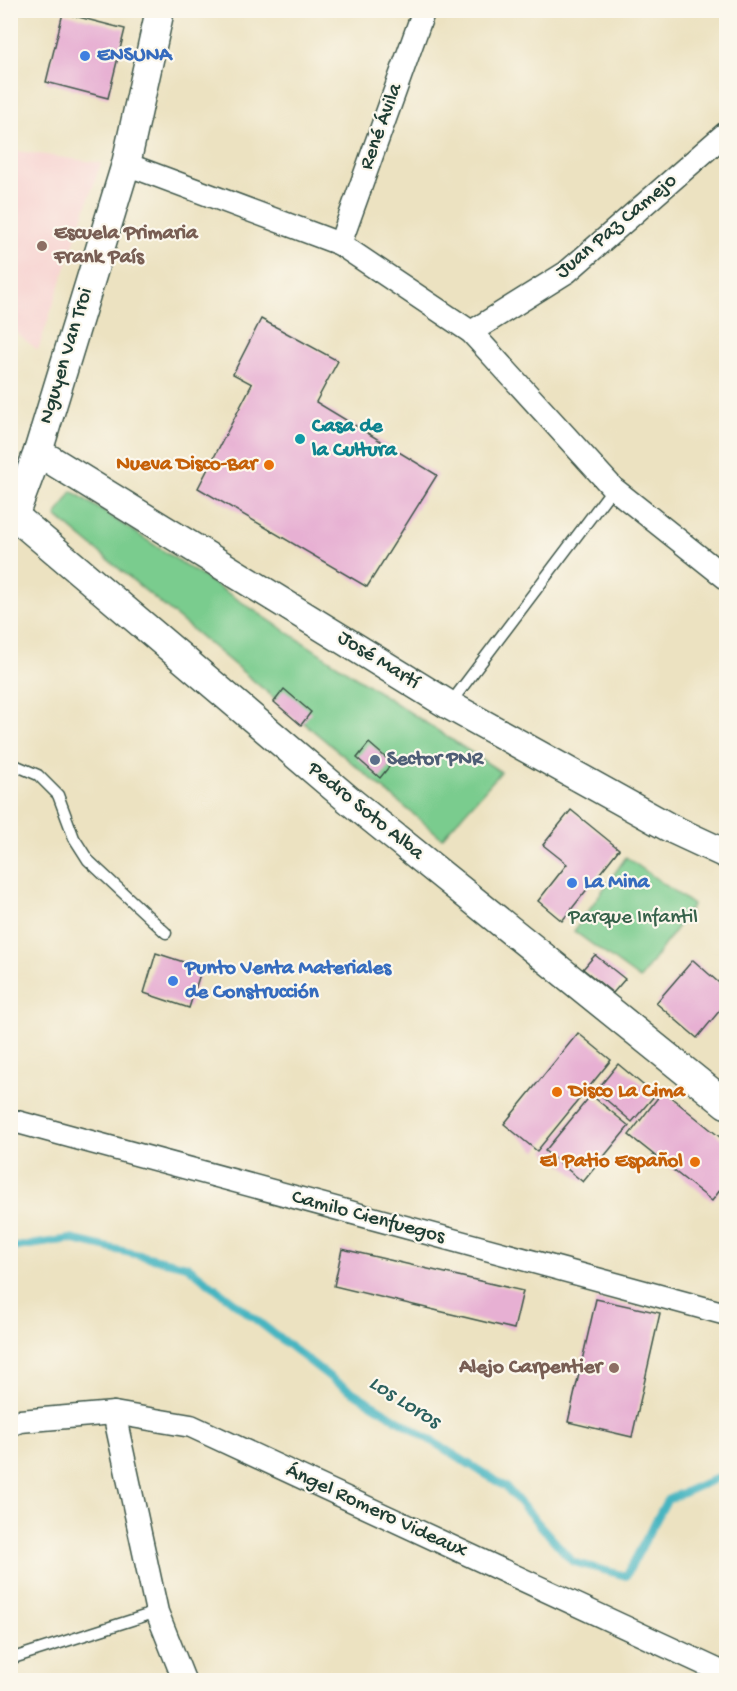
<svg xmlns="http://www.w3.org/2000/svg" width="737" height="1691" font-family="'Gochi Hand',sans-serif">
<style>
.built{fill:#f7d0cf}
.green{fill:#7acc8e;stroke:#4c8461;stroke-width:1.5}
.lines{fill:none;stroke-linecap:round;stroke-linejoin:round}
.stream{stroke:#47b5c1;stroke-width:8}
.building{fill:#e7b0d3}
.service-casing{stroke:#3e5649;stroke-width:13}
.minor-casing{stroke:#3e5649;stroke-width:25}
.tertiary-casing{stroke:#3e5649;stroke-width:31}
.service{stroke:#fff;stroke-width:10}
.minor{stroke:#fff;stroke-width:22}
.tertiary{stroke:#fff;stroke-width:28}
.shop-dot{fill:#3f7fe0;stroke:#fbf7ec;stroke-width:2}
.education-dot{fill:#8d6e63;stroke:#fbf7ec;stroke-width:2}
.culture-dot{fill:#0f9aa8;stroke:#fbf7ec;stroke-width:2}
.food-dot{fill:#e8710a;stroke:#fbf7ec;stroke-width:2}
.service-dot{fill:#5c6f8a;stroke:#fbf7ec;stroke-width:2}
.labels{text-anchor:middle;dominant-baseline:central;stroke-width:4.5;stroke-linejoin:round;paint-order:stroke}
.shop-label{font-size:21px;font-weight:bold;fill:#366cbe;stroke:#fbf7ec;text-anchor:start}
.street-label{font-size:21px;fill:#1f3d34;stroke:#fbf7ec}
.education-label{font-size:21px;font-weight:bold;fill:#785e54;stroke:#fbf7ec;text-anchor:start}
.culture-label{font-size:21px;font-weight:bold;fill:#0d838f;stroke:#fbf7ec;text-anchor:start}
.food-label{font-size:21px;font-weight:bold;fill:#c56008;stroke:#fbf7ec;text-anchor:end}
.service-label{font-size:21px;font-weight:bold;fill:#4e5e75;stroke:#fbf7ec;text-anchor:start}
.park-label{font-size:21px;fill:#36614a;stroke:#fbf7ec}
.water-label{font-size:22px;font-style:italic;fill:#2b615e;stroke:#fbf7ec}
</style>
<rect width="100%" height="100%" fill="#fbf7ec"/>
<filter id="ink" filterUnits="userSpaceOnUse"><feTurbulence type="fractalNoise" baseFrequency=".0167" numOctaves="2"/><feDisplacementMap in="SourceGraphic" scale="12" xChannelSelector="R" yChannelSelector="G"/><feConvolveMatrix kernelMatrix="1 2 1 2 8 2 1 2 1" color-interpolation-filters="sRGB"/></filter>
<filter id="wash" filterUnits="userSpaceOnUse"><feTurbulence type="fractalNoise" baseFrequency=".008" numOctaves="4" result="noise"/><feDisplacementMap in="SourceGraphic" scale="24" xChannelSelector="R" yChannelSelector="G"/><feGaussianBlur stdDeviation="1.35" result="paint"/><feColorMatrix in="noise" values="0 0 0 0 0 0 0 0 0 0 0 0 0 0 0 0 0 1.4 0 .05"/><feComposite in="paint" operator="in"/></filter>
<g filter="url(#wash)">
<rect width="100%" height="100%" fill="#ece2c1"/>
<path class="built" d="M 10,150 L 101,163 L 38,350 L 11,329 Z"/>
<g class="green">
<path d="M 72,491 L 501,772 L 442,838 L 56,516 Z"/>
<path d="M 626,857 L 693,905 L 640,979 L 574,931 Z"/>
</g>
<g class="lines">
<path class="stream" d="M 10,1248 L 70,1239 L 187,1266 L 335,1381 L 506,1487 L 573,1562 L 626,1576 L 667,1500 L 726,1474"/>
</g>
<g id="blocks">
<g class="building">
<path d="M 63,13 L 125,29 L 108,98 L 46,82 Z"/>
<path d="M 261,319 L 338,361 L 316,402 L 437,475 L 367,587 L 198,488 L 252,384 L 233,374 Z"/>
<path d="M 284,689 L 311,712 L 301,725 L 274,702 Z"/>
<path d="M 369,743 L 392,763 L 380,778 L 357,758 Z"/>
<path d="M 571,810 L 619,849 L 562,921 L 538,901 L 567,864 L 543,845 Z"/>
<path d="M 156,953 L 202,968 L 189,1008 L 144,993 Z"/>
<path d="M 595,955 L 625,979 L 613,993 L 583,969 Z"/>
<path d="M 693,960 L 726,989 L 726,1003 L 697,1038 L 656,1003 Z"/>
<path d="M 578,1033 L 611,1060 L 537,1151 L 504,1124 Z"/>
<path d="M 618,1064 L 655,1095 L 632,1122 L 596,1091 Z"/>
<path d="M 663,1091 L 726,1142 L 726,1182 L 712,1201 L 629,1135 Z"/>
<path d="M 591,1095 L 629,1126 L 583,1182 L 545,1151 Z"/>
<path d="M 342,1249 L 523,1291 L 514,1329 L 334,1286 Z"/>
<path d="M 596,1299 L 660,1313 L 632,1437 L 568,1422 Z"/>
</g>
</g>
</g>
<g filter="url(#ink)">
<use href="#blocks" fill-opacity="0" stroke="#3e5649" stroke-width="1.5"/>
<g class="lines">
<g class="service-casing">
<g id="service">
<path d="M 449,705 L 613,488"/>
<path d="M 10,763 L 38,775 L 58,795 L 74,838 L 88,860 L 166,933"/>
<path d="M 10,1659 L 157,1612"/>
</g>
</g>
<g class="minor-casing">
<g id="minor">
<path d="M 126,164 L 340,244 L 471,332 L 613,488 L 726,578"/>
<path d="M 340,244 L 424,10"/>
<path d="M 471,332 L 567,272 L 726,133"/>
<path d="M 10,1120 L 726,1314"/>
<path d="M 114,1413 L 157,1612 L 184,1680"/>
<path d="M 10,1425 L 20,1421 L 114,1413 L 191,1426 L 726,1674"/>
</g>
</g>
<g class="tertiary-casing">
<g id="tertiary">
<path d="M 38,452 L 449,705 L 670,828 L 726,854"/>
<path d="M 10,512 L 349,800 L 726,1104"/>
<path d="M 14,516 L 38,452 L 126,164 L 160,10"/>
</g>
</g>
<use href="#service" class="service"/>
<use href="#minor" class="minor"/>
<use href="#tertiary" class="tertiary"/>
</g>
</g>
<g class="shop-dot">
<circle cx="85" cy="56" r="6"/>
<circle cx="572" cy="883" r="6"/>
<circle cx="173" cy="981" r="6"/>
</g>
<g class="education-dot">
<circle cx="42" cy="246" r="6"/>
<circle cx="614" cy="1368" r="6"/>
</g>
<circle class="culture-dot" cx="300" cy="439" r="6"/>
<g class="food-dot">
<circle cx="269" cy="465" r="6"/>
<circle cx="557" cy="1092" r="6"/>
<circle cx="695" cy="1162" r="6"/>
</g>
<circle class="service-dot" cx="375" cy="760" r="6"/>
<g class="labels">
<g class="shop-label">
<text x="97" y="56">ENSUNA</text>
<text x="584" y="883">La Mina</text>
<text x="185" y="969">Punto Venta Materiales<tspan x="185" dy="24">de Construcción</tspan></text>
</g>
<g class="street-label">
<text transform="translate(382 127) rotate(-70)">René Ávila</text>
<text transform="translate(617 227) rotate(-40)">Juan Paz Camejo</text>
<text transform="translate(67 356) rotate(-73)">Nguyen Van Troi</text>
<text transform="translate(378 661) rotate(32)">José Martí</text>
<text transform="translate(365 812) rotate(39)">Pedro Soto Alba</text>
<text transform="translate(368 1218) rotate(15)">Camilo Cienfuegos</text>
<text transform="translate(376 1512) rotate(25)">Ángel Romero Videaux</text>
</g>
<g class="education-label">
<text x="54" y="234">Escuela Primaria<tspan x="54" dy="24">Frank País</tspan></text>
<text x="602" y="1368" text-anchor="end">Alejo Carpentier</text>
</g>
<g class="culture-label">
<text x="312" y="427">Casa de<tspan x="312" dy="24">la Cultura</tspan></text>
</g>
<g class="food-label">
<text x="257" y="465">Nueva Disco-Bar</text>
<text x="569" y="1092" text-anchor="start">Disco La Cima</text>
<text x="683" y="1162">El Patio Español</text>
</g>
<g class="service-label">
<text x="387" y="760">Sector PNR</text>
</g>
<g class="park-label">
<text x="633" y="918">Parque Infantil</text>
</g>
<g class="water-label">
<text transform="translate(404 1403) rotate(32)">Los Loros</text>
</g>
</g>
<rect width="737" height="1691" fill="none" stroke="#fbf7ec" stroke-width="36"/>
</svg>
